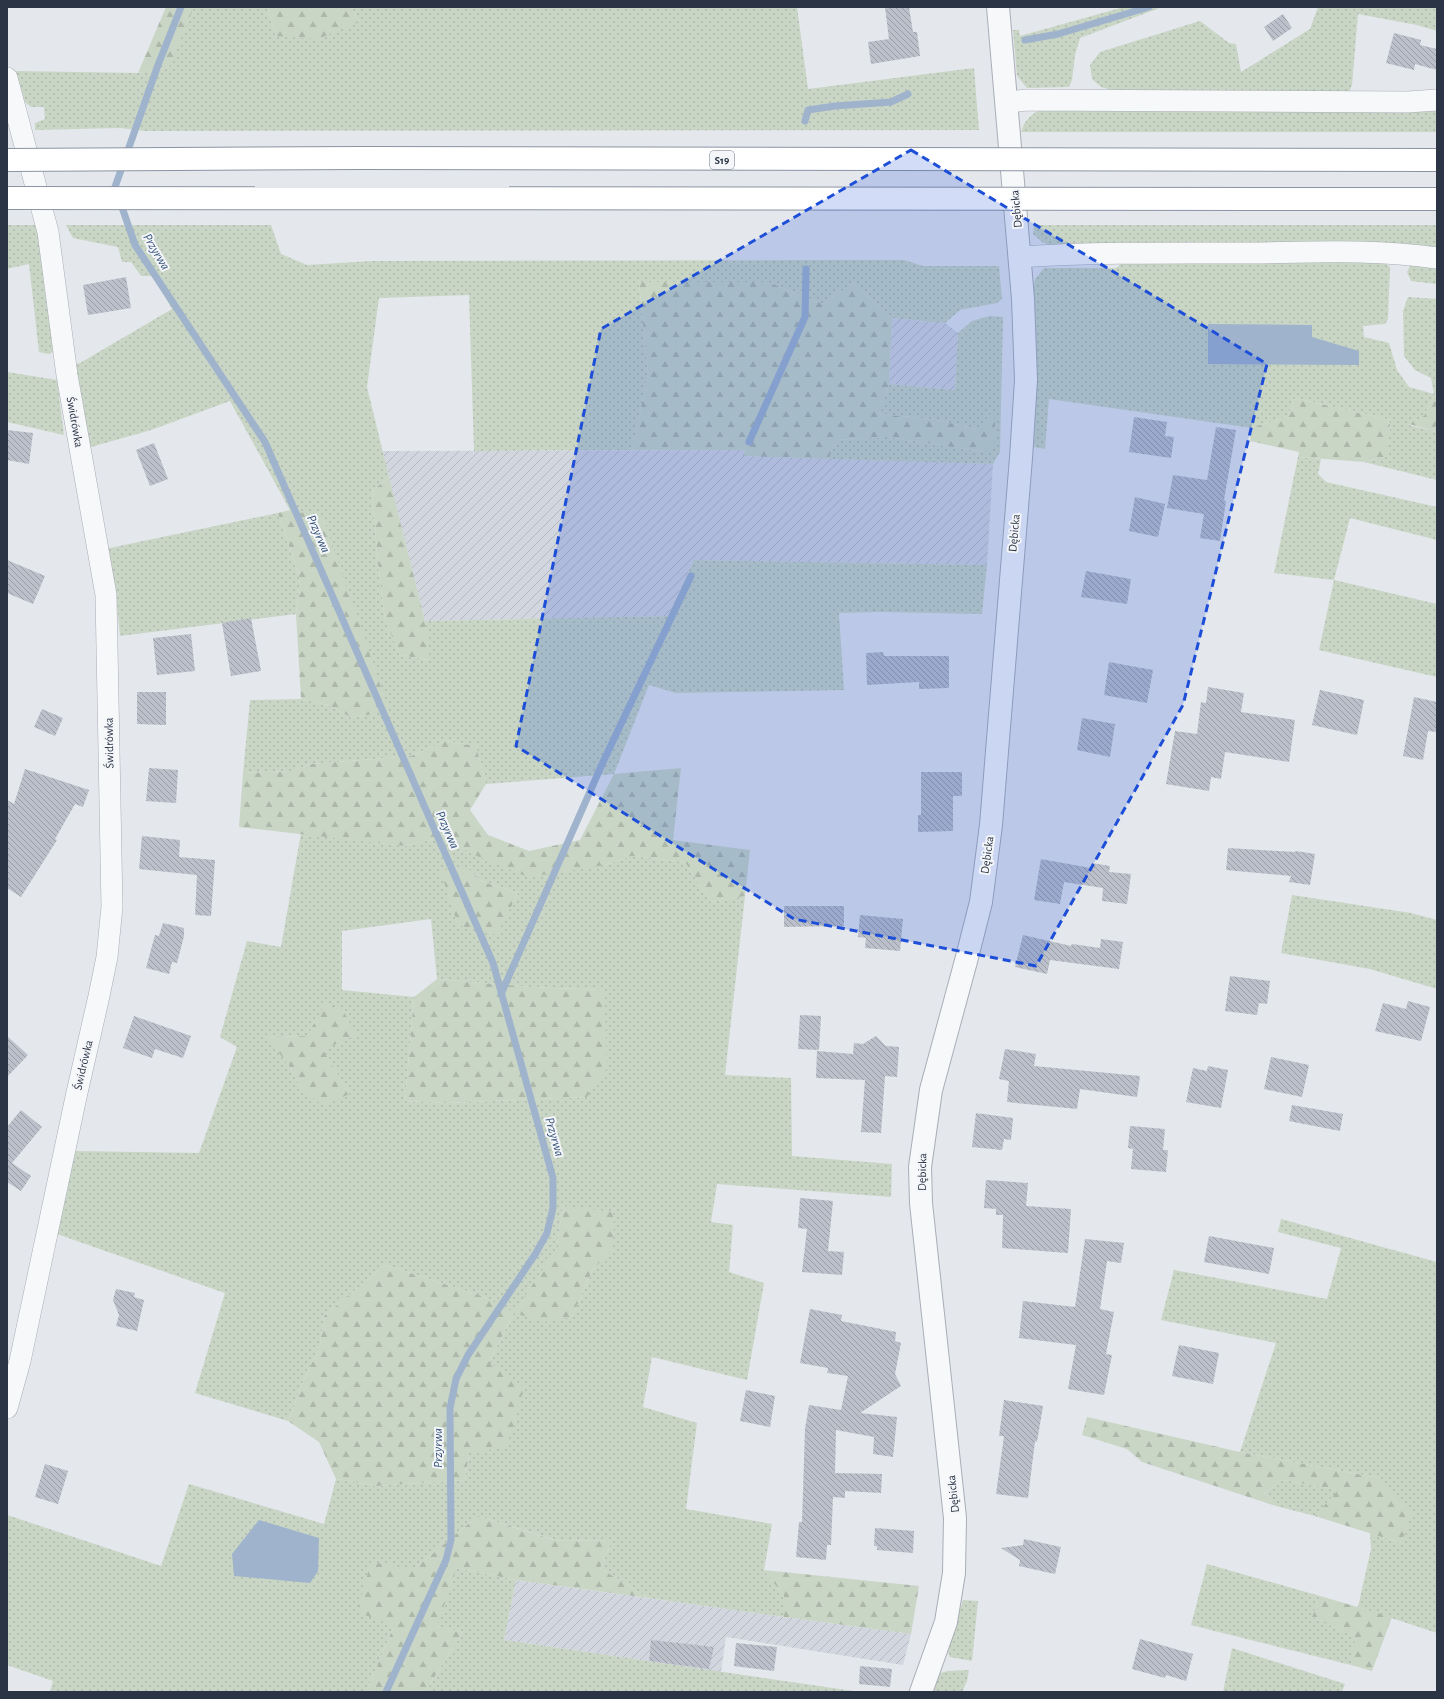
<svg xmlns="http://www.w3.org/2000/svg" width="1444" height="1699" font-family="'Alegreya Sans',sans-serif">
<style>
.industrial{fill:url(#industrial-furrows)}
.grass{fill:url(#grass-dots);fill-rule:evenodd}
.forest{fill:url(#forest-firs)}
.water{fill:#9fb4cc}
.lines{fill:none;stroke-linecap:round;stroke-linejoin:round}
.stream{stroke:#9fb4cc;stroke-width:7}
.building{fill:url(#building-back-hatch)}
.minor-casing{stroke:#a9aeb7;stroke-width:22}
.tertiary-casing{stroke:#a9aeb7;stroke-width:24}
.minor{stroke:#f7f8fa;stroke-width:21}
.tertiary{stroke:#f7f8fa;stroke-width:22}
.motorway-bridge-casing{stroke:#8b94a3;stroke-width:24;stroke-linecap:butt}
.motorway-bridge{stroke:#fff;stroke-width:22}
.marked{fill:#1d4ed8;fill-opacity:0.2;stroke:#1d4ed8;stroke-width:3;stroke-dasharray:8 5;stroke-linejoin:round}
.labels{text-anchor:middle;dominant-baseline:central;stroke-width:4;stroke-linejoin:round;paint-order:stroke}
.shield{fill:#f4f6f9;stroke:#676e7b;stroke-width:1}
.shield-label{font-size:11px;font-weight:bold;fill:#2b3445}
.street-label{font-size:12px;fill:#2b3445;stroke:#f4f6f9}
.water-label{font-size:13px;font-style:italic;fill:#34527a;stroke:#f4f6f9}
</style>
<defs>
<pattern id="industrial-furrows" width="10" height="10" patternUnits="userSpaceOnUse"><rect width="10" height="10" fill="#d2d6de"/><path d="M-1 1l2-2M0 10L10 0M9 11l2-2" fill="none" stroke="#b4b8c0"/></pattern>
<pattern id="grass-dots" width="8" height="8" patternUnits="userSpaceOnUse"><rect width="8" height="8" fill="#c9d6c5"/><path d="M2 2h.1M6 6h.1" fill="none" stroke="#adb8ab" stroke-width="1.8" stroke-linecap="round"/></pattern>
<pattern id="forest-firs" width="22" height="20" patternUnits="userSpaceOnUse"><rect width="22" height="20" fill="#c9d6c5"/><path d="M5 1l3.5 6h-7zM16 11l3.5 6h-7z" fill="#adb8ab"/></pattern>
<pattern id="building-back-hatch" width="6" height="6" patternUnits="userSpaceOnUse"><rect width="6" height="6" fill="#bbc0ca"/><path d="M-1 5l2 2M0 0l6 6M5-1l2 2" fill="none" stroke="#989da6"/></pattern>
</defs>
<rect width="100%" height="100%" fill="#e4e7ec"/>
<g class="industrial">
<path d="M 892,318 L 945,323 L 958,333 L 955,390 L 889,384 Z"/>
<path d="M 746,450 L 743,456 L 993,464 L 987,565 L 694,560 L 668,616 L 425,621 L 382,451 Z"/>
<path d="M 516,1580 L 784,1617 L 911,1634 L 903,1665 L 726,1637 L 721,1672 L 504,1640 Z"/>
</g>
<g class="grass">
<path d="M 194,7 L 267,7 L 276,36 L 359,22 L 351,7 L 797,7 L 808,89 L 974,68 L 979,130 L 145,131 L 120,128 L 35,130 L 35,123 L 45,119 L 44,107 L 31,107 L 25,102 L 16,71 L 138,73 L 168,68 Z"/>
<path d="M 1124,7 L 1162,7 L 1080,38 L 1075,55 L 1072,80 L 1069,87 L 1027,88 L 1017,76 L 1013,30 L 1019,30 L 1020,36 Z"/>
<path d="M 1318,7 L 1437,7 L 1437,31 L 1417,25 L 1358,14 L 1352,85 L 1349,92 L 1118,92 L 1101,87 L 1092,79 L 1090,65 L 1100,52 L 1200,21 L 1229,43 L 1236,44 L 1241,72 L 1310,29 Z"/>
<path d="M 1437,106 L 1437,132 L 1021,132 C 1024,121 1030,116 1039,110 Z"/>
<path d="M 7,225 L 38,225 L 57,351 L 48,354 L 39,352 L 29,264 L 7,269 Z"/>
<path d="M 66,225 L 271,225 L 281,254 L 307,265 L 372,261 L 904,260 L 923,266 L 999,266 L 1002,299 L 997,303 L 960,310 L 945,323 L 892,318 L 853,283 L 823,304 L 768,282 L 639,282 L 648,374 L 632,450 L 474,451 L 469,295 L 379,298 L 367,387 L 389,477 L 372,491 L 378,564 L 385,620 L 400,655 L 429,660 L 425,621 L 668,616 L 694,560 L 987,565 L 982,614 L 881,612 L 839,613 L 844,690 L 676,693 L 649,685 L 614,774 L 486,784 L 476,746 L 445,741 L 411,756 L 312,764 L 291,771 L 243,773 L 250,700 L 301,699 L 328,705 L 352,718 L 388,711 L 323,518 L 290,510 L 230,401 L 151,430 L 84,449 L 73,365 L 80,363 L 172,309 L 152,276 L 141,276 L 131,262 L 122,262 L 118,247 L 73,238 Z"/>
<path d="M 1034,225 L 1437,225 L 1437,248 L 1253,244 L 1049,245 L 1042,242 L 1033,234 Z"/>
<path d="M 1125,261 L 1375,261 L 1384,263 L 1390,267 L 1388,319 L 1385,324 L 1363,326 L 1364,337 L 1389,343 L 1397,370 L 1409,387 L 1434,394 L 1431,378 L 1415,370 L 1404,356 L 1403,311 L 1408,297 L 1437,299 L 1437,395 L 1435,394 L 1424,416 L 1409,425 L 1437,432 L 1437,480 L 1364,462 L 1388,456 L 1390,420 L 1295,398 L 1288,416 L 1252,428 L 1049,399 L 1045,449 L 1034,447 L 1037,357 L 1033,293 L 1035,279 L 1044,268 L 1116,268 Z"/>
<path d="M 1412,262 L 1437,265 L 1437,284 L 1411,281 L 1407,272 Z"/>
<path d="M 990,316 L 1003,317 L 1000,452 L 993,464 L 829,459 L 835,440 L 887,437 L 985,452 L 977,429 L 931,419 L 880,414 L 889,384 L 955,390 L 958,333 L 972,321 Z"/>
<path d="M 7,372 L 57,380 L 64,435 L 7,422 Z"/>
<path d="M 1298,457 L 1321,459 L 1318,474 L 1326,482 L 1437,507 L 1437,540 L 1350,518 L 1334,580 L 1437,604 L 1437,677 L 1319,650 L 1334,580 L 1274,573 Z"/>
<path d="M 278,513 L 300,579 L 296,614 L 120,636 L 116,594 L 105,549 Z"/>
<path d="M 301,833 L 405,846 L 446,836 L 472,854 L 605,865 L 631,856 L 685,862 L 711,902 L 745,896 L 725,1075 L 791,1078 L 792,1156 L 892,1164 L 891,1197 L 717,1184 L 711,1222 L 733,1225 L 729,1272 L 764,1283 L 747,1380 L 652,1357 L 643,1407 L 697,1423 L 686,1509 L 772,1524 L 764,1570 L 784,1596 L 784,1617 L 648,1598 L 600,1568 L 612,1541 L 555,1540 L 478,1516 L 414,1569 L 394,1626 L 366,1692 L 50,1692 L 53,1681 L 7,1665 L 7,1515 L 161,1566 L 189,1484 L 324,1524 L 336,1479 L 376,1486 L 465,1480 L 469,1453 L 489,1362 L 514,1313 L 482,1296 L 385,1265 L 324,1316 L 320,1345 L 300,1389 L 288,1421 L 195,1393 L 225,1293 L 57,1234 L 74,1151 L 199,1153 L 237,1047 L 220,1037 L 247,941 L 281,947 ZM 469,869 L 481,881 L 518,893 L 507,913 ZM 431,919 L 437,979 L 530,987 L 604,990 L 587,1097 L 448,1103 L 405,1101 L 414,997 L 342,990 L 342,931 ZM 307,1036 L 323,1050 L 349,1093 L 302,1089 L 288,1064 L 267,1037 ZM 563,1206 L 612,1250 L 593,1269 L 572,1317 L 515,1312 L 556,1250 Z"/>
<path d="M 1292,895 L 1411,913 L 1437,920 L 1437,989 L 1370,969 L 1281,953 Z"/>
<path d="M 1281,1219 L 1437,1262 L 1437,1633 L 1358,1607 L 1371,1549 L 1370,1533 L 1401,1543 L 1405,1531 L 1379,1478 L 1240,1452 L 1276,1343 L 1161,1320 L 1174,1270 L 1327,1299 L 1341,1248 L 1278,1232 Z"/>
<path d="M 1284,1480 L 1339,1490 L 1315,1516 L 1276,1506 L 1264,1493 Z"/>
<path d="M 1207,1564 L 1320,1596 L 1312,1617 L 1356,1637 L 1351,1665 L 1191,1625 Z"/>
<path d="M 457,1568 L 516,1580 L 504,1640 L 860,1692 L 425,1692 L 463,1632 L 436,1626 Z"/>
<path d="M 963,1600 L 978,1601 L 972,1661 L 950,1657 L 947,1650 Z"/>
<path d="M 1232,1648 L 1345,1684 L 1342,1692 L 1223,1692 Z"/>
<path d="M 969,1670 L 967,1681 L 962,1692 L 933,1692 L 940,1673 L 948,1671 Z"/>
</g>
<g class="forest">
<path d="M 166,7 L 194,7 L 169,68 L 138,73 Z"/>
<path d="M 267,7 L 351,7 L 359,22 L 318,39 L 276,36 Z"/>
<path d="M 639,282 L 768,282 L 823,304 L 853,283 L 892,318 L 889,384 L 880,414 L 931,419 L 977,429 L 994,410 L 996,441 L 985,452 L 887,437 L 835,440 L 829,459 L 743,456 L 745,450 L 632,450 L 648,374 Z"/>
<path d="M 1435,394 L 1437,395 L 1437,432 L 1409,424 L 1424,416 Z"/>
<path d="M 1295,398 L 1390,420 L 1388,456 L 1364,462 L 1298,457 L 1299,452 L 1250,441 L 1252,428 L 1288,416 Z"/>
<path d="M 389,477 L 425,621 L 430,660 L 400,655 L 385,620 L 378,564 L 372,491 Z"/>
<path d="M 290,510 L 323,517 L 389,711 L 352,718 L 328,705 L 301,699 L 296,614 L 300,579 L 278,513 Z"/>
<path d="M 445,741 L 476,746 L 486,784 L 470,810 L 488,835 L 529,851 L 580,840 L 614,774 L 681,768 L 673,840 L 750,850 L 745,896 L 711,902 L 685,862 L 631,856 L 605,865 L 528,877 L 472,854 L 446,836 L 405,846 L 239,827 L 243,773 L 291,771 L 312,764 L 411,756 Z"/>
<path d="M 469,869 L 481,881 L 518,893 L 497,935 L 458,925 L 440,870 Z"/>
<path d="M 437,979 L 530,987 L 604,990 L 607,1068 L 587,1097 L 448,1103 L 405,1101 L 414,997 Z"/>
<path d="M 326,1002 L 344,1012 L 356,1035 L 323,1050 L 350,1094 L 322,1105 L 302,1089 L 288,1064 L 266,1037 L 307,1036 Z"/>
<path d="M 563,1206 L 613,1212 L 614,1226 L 612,1250 L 593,1269 L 572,1317 L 544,1322 L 514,1313 L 489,1362 L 524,1387 L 507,1447 L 469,1453 L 465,1480 L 376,1486 L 336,1479 L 319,1442 L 288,1421 L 300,1389 L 320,1345 L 324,1316 L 385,1265 L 482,1296 L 514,1312 L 556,1250 Z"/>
<path d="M 1087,1417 L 1240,1452 L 1379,1478 L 1412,1514 L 1401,1543 L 1315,1516 L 1338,1490 L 1284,1480 L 1264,1493 L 1276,1506 L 1142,1462 L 1127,1449 L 1082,1435 Z"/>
<path d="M 478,1516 L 554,1540 L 612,1541 L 600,1568 L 648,1598 L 516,1580 L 457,1568 L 437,1626 L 463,1632 L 425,1692 L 366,1692 L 394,1626 L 357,1612 L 371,1562 L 414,1569 Z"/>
<path d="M 764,1570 L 919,1586 L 911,1634 L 784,1617 L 784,1596 Z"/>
<path d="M 1320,1596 L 1392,1617 L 1372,1671 L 1351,1665 L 1355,1637 L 1312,1617 Z"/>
</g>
<g class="water">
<path d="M 1208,324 L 1312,325 L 1312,337 L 1359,351 L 1359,365 L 1208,364 Z"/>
<path d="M 259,1520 L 319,1538 L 318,1571 L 310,1583 L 234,1576 L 232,1554 Z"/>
</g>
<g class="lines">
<g class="stream">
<path d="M 181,7 L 158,65 L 115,187 L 135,245 L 265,442 L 493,963 L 553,1178 L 553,1208 L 547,1233 L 536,1253 L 468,1355 L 456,1379 L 450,1408 L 451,1540 L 446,1560 L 386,1692"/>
<path d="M 1025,40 L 1058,34 L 1149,7"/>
<path d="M 805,121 L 808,110 L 835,106 L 891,102 L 908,94"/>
<path d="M 749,442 L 805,317 L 806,269"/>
<path d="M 501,994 L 603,762 L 691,576"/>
</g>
</g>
<g class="building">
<path d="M 885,7 L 909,7 L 913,32 L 917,32 L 920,56 L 871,64 L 868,42 L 889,39 Z"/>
<path d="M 1283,14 L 1292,28 L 1273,41 L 1264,27 Z"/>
<path d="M 1394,33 L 1421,40 L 1420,45 L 1437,49 L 1437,70 L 1415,64 L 1414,70 L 1386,63 Z"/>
<path d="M 126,277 L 131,308 L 88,315 L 83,285 Z"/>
<path d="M 1134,417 L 1167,422 L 1165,436 L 1174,437 L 1171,458 L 1129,452 Z"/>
<path d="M 1216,427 L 1236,430 L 1224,500 L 1226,501 L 1220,541 L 1200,538 L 1204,514 L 1167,508 L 1173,475 L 1207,480 Z"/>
<path d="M 7,430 L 33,433 L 29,464 L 7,460 Z"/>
<path d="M 154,443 L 168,479 L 150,486 L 136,450 Z"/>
<path d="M 1135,497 L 1165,504 L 1158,537 L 1129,531 Z"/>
<path d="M 7,560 L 45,576 L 33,604 L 7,593 Z"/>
<path d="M 1086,571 L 1131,579 L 1127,604 L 1081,597 Z"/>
<path d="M 251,618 L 261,671 L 231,676 L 222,623 Z"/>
<path d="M 191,634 L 195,671 L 157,675 L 153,638 Z"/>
<path d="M 883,652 L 884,656 L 949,656 L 949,688 L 919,689 L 919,682 L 867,685 L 866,653 Z"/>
<path d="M 1109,662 L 1153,670 L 1147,703 L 1104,695 Z"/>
<path d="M 1208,687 L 1244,693 L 1241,712 L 1295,720 L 1289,762 L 1225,752 L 1221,779 L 1211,777 L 1209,791 L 1166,784 L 1175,731 L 1197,734 L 1201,702 L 1206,703 Z"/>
<path d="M 1320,690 L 1364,700 L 1357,735 L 1312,725 Z"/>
<path d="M 137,692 L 166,692 L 166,725 L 137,724 Z"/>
<path d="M 1414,697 L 1437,702 L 1437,732 L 1428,731 L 1423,760 L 1403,756 Z"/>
<path d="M 42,709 L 63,718 L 55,736 L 34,727 Z"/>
<path d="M 1082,718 L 1115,724 L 1110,757 L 1077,750 Z"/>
<path d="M 149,768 L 178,770 L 176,803 L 146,801 Z"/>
<path d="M 25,769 L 89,790 L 83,807 L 75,804 L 55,839 L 57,840 L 21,897 L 7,888 L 7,800 L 14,804 Z"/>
<path d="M 921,772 L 962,772 L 962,796 L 953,796 L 953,831 L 918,832 L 918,815 L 921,815 Z"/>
<path d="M 142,836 L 180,840 L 179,857 L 215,860 L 211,916 L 195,915 L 197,875 L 139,869 Z"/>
<path d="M 1228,848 L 1295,852 L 1296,851 L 1315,854 L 1310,885 L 1289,882 L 1291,876 L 1226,870 Z"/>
<path d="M 1041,859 L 1091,868 L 1092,863 L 1110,866 L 1109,872 L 1131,874 L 1127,904 L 1102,901 L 1103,888 L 1064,882 L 1060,904 L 1034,900 Z"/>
<path d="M 784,906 L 844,906 L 844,926 L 784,927 Z"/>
<path d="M 860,915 L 903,919 L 900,951 L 865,948 L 866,938 L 858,937 Z"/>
<path d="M 163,923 L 184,928 L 184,936 L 177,963 L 172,962 L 169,974 L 146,968 L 155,935 L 159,936 Z"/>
<path d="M 1023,935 L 1071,946 L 1072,944 L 1100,948 L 1101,939 L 1123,942 L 1119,969 L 1050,960 L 1047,974 L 1015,967 Z"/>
<path d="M 1230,976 L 1270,981 L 1267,1004 L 1259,1003 L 1257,1015 L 1225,1011 Z"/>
<path d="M 1408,1001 L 1430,1007 L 1421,1041 L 1375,1031 L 1383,1003 L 1406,1009 Z"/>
<path d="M 800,1015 L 821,1016 L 819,1050 L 798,1049 Z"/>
<path d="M 134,1016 L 191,1036 L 183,1058 L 155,1049 L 152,1058 L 123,1048 Z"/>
<path d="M 7,1036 L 28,1055 L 7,1077 Z"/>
<path d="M 876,1036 L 886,1046 L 899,1047 L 897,1077 L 885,1076 L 881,1133 L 861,1132 L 865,1080 L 816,1078 L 817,1051 L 853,1054 L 854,1043 L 863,1044 Z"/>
<path d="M 1005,1049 L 1036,1054 L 1034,1066 L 1140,1076 L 1137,1097 L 1080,1089 L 1077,1109 L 1007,1102 L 1009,1081 L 999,1079 Z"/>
<path d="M 1271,1057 L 1309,1065 L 1302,1097 L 1264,1089 Z"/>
<path d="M 1208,1066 L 1228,1070 L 1221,1108 L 1186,1102 L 1193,1068 L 1207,1071 Z"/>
<path d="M 1292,1105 L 1343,1114 L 1340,1131 L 1289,1121 Z"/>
<path d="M 21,1110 L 42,1127 L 12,1163 L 31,1176 L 21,1191 L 7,1182 L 7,1127 Z"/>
<path d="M 976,1113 L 1013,1118 L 1011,1140 L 1004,1139 L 1002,1150 L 972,1147 Z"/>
<path d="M 1130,1126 L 1165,1129 L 1163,1150 L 1168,1150 L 1166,1172 L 1131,1169 L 1133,1149 L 1128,1148 Z"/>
<path d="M 986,1180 L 1028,1183 L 1026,1206 L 1071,1209 L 1068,1253 L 1002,1248 L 1003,1215 L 996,1215 L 996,1209 L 984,1208 Z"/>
<path d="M 800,1198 L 833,1201 L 828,1251 L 844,1252 L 842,1275 L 802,1272 L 807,1229 L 798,1228 Z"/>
<path d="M 1209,1236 L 1274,1248 L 1269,1274 L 1204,1262 Z"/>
<path d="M 1085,1239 L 1124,1243 L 1121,1263 L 1107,1261 L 1100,1309 L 1114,1312 L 1106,1354 L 1112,1355 L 1104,1395 L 1068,1389 L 1076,1345 L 1019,1338 L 1023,1301 L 1075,1307 Z"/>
<path d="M 116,1289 L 135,1293 L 134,1297 L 144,1300 L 137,1331 L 116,1326 L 119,1315 L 113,1300 Z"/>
<path d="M 810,1309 L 842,1315 L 841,1321 L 896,1332 L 895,1341 L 901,1343 L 895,1374 L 901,1386 L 860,1413 L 897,1417 L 893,1457 L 873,1454 L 874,1437 L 836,1430 L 835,1473 L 882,1474 L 881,1493 L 845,1491 L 845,1498 L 833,1497 L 831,1545 L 827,1545 L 826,1560 L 796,1557 L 799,1522 L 802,1522 L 805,1429 L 809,1405 L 841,1410 L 848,1376 L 827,1373 L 828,1368 L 800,1363 Z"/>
<path d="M 1179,1345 L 1219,1353 L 1213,1384 L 1172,1376 Z"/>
<path d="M 746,1390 L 775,1396 L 770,1427 L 740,1421 Z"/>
<path d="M 1004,1400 L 1043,1406 L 1037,1442 L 1035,1441 L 1028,1498 L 996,1494 L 1004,1436 L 999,1436 Z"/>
<path d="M 45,1464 L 68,1471 L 58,1504 L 35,1497 Z"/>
<path d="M 875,1528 L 914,1531 L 913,1553 L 877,1550 L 877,1546 L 874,1546 Z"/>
<path d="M 1024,1539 L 1061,1547 L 1055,1574 L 1019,1566 L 1020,1560 L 1001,1548 L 1023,1545 Z"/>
<path d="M 1140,1639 L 1193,1654 L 1186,1681 L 1166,1675 L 1165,1678 L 1132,1669 Z"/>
<path d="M 651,1640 L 714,1647 L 709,1669 L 649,1661 Z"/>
<path d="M 736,1643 L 777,1647 L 774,1671 L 734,1666 Z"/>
<path d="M 860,1666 L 892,1669 L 890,1687 L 859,1684 Z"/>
</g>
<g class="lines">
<g class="minor-casing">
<g id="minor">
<path d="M 7,78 L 48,232 L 67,375 L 106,595 L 112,907 L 107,957 L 99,996 L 76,1097 L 20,1361 L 7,1408"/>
<path d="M 1007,102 L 1028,100 L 1408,102 L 1437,100"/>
<path d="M 1020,257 C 1097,252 1175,253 1253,253 C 1314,252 1376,249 1437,258"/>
</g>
</g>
<g class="tertiary-casing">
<path id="tertiary" d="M 921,1692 L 946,1622 L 954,1573 L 955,1518 L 921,1203 L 920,1167 L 931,1090 L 966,961 L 981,902 L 991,825 L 1021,458 L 1026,380 L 1023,299 L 998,7"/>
</g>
<use href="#minor" class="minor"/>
<use href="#tertiary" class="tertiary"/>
<g class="motorway-bridge-casing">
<g id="motorway-bridge">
<path d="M 7,160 L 360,158 L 1437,160"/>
<path d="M 7,198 L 1437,199"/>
</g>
</g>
<use href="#motorway-bridge" class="motorway-bridge"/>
</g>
<path class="marked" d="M 911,150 L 1267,364 L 1183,705 L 1036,966 L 794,919 L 516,746 L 601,329 Z"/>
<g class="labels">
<rect class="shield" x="710" y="151" width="24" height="18" rx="3"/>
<g class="shield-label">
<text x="722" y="160">S19</text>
</g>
<g class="street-label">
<text transform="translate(1016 209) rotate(-95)">Dębicka</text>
<text transform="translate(75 422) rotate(80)">Świdrówka</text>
<text transform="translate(1014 533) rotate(-85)">Dębicka</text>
<text transform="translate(109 743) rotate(-91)">Świdrówka</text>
<text transform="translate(987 855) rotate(-82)">Dębicka</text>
<text transform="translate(83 1065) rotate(-77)">Świdrówka</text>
<text transform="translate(922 1172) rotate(-89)">Dębicka</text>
<text transform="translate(953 1494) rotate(-96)">Dębicka</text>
</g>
<g class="water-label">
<text transform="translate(156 252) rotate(59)">Przyrwa</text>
<text transform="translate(318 534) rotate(66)">Przyrwa</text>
<text transform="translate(447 830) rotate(66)">Przyrwa</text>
<text transform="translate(554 1137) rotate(74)">Przyrwa</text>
<text transform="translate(438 1448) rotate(-90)">Przyrwa</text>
</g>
</g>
<rect width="1444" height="1699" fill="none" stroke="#2b3445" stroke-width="16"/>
</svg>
